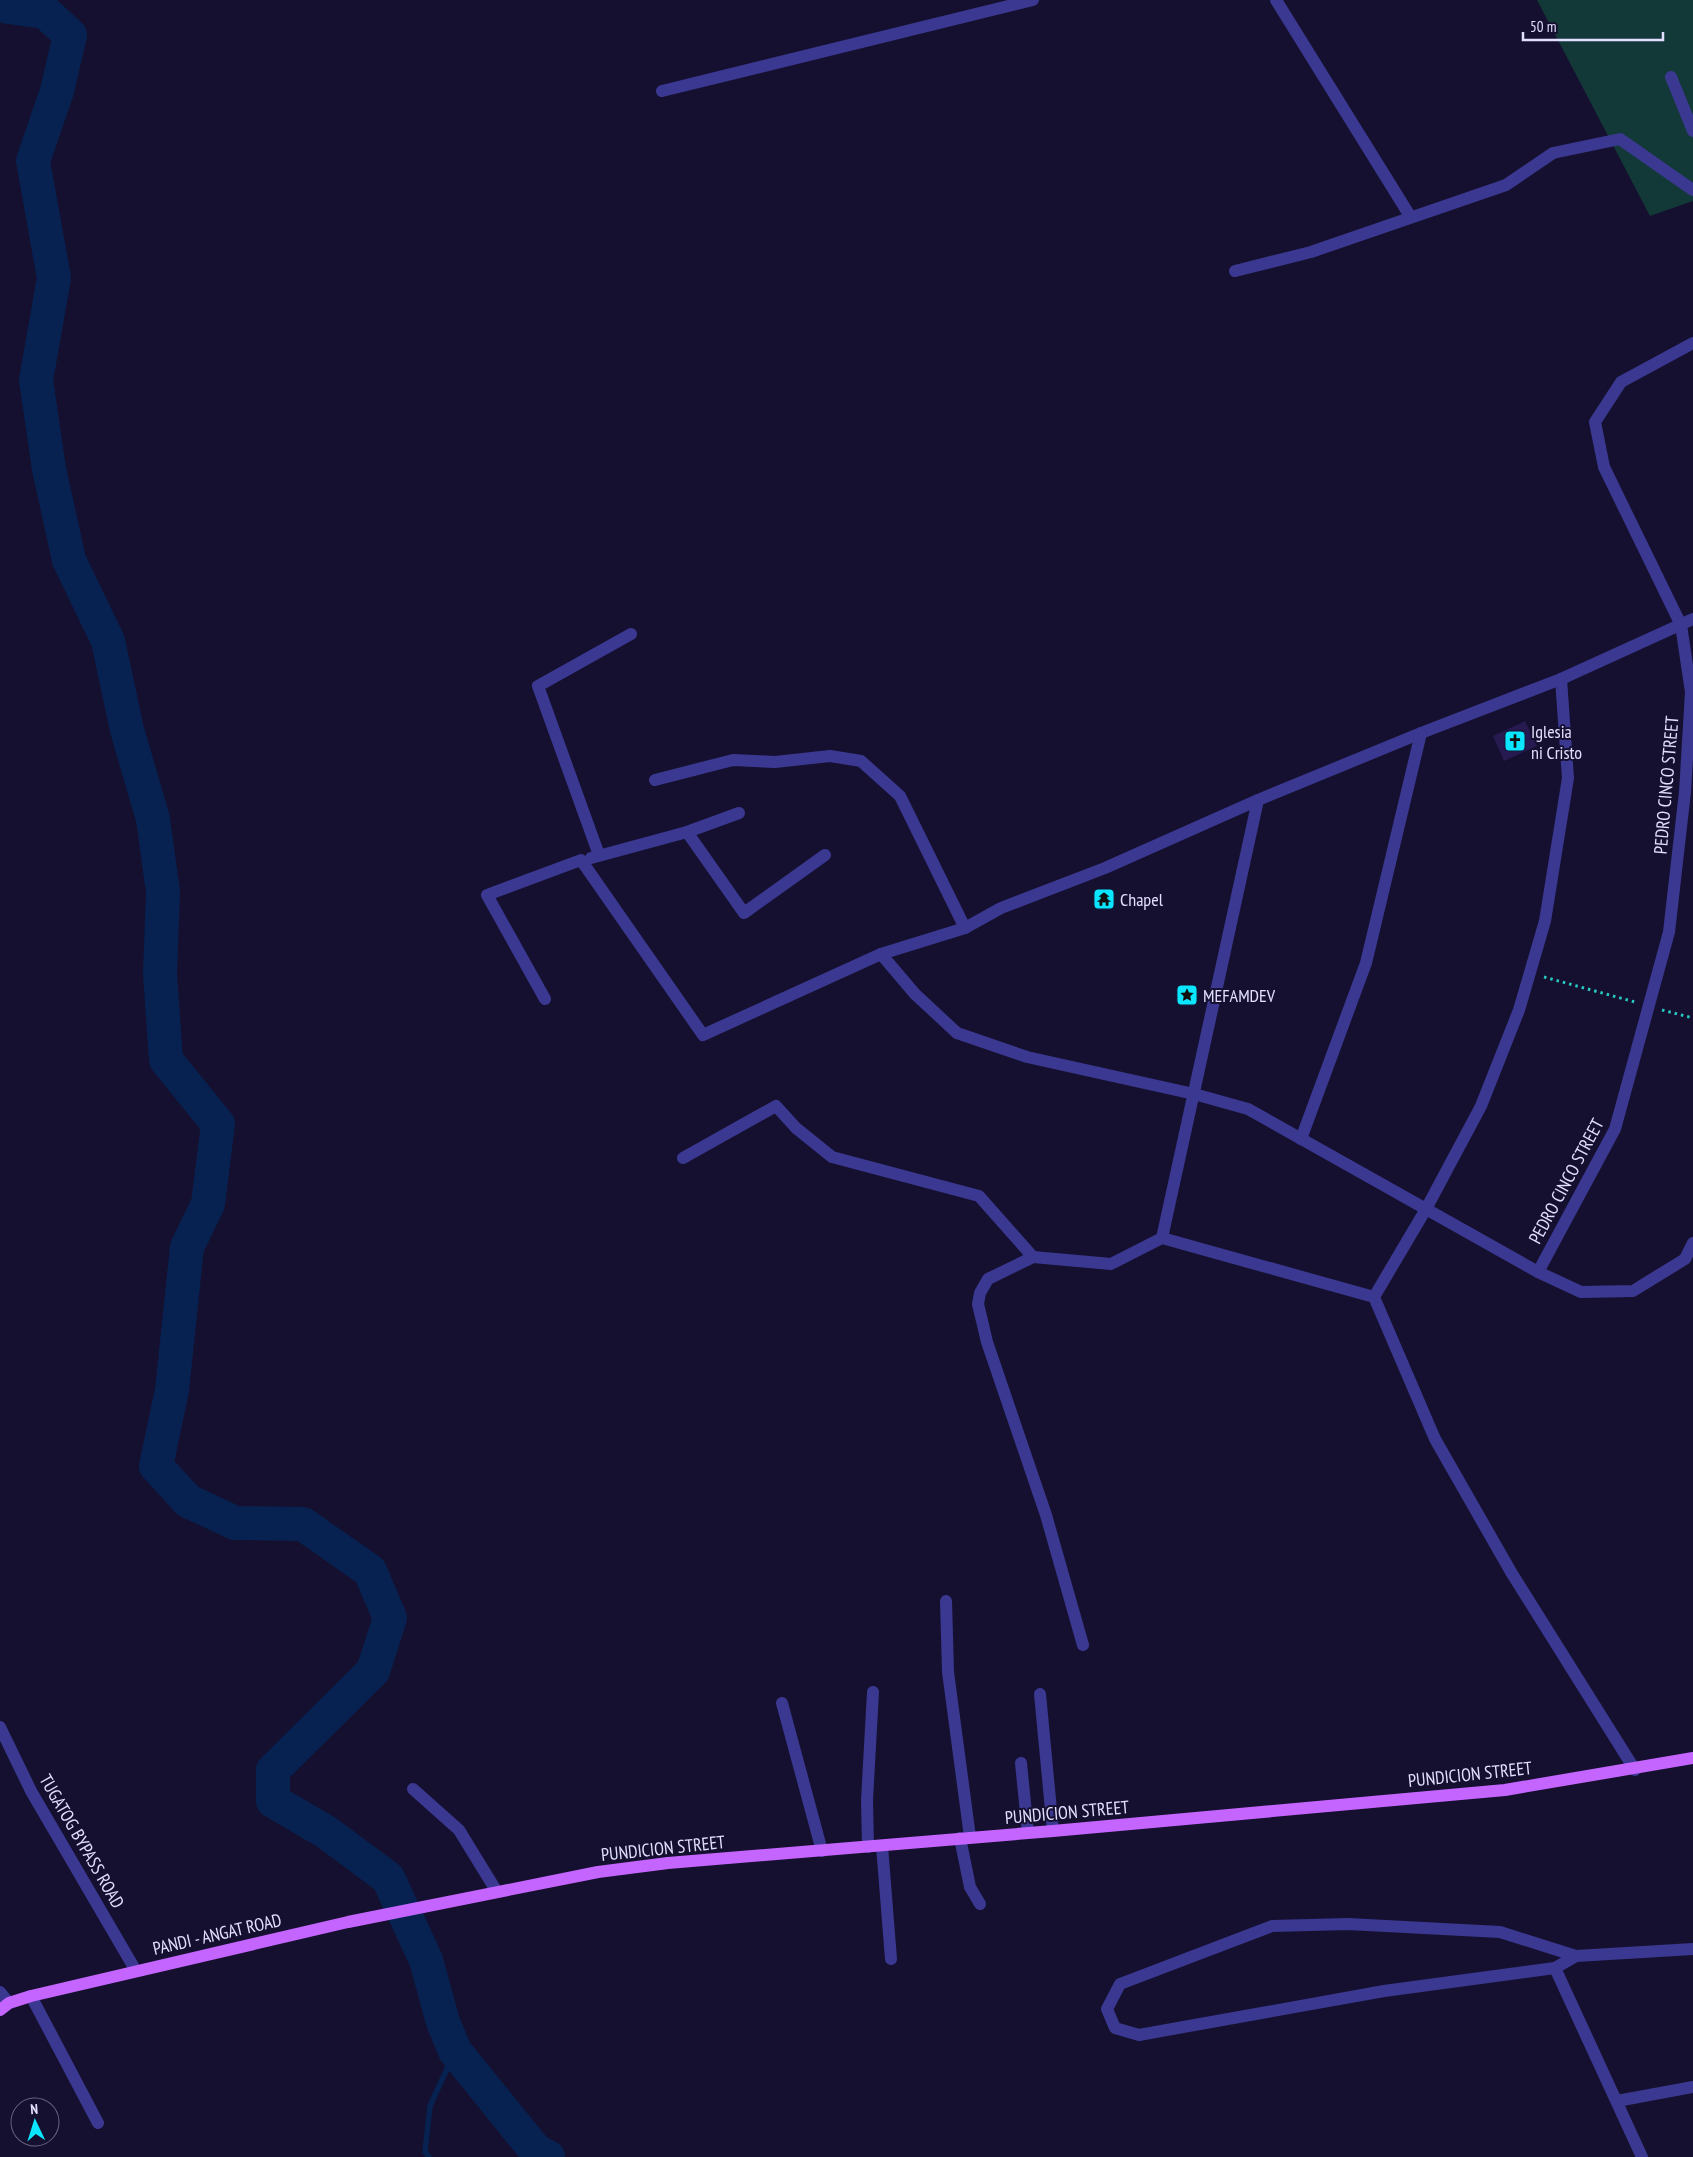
<svg xmlns="http://www.w3.org/2000/svg" width="1693" height="2157" font-family="'PT Sans Narrow',sans-serif">
<style>
.green{fill:#123938}
.lines{fill:none;stroke-linecap:round;stroke-linejoin:round}
.stream{stroke:#072251;stroke-width:5.5}
.river{stroke:#072251;stroke-width:34}
.building{fill:#261a51}
.path{stroke:#27cac0;stroke-width:3;stroke-dasharray:2.5 4;stroke-linecap:butt}
.minor{stroke:#3b3891;stroke-width:12}
.major{stroke:#c565ff;stroke-width:12}
.labels{text-anchor:middle;dominant-baseline:central;stroke-width:4;stroke-linejoin:round;paint-order:stroke}
.poi-label{font-size:18px;fill:#e2deff;stroke:#15102f;text-anchor:start}
.street-label{font-size:18px;fill:#e2deff;stroke:#15102f}
</style>
<rect width="100%" height="100%" fill="#15102f"/>
<path class="green" d="M 1537,0 L 1693,0 L 1693,201 L 1650,216 Z"/>
<g class="lines">
<path class="stream" d="M 429,2157 L 425,2152 L 430,2106 L 455,2051"/>
<path class="river" d="M 0,1 L 8,7 L 45,12 L 70,35 L 57,91 L 33,161 L 54,278 L 36,380 L 49,469 L 69,560 L 108,641 L 127,730 L 153,819 L 163,892 L 160,974 L 166,1060 L 218,1124 L 208,1204 L 187,1247 L 172,1390 L 156,1466 L 188,1501 L 235,1523 L 303,1524 L 370,1571 L 390,1618 L 373,1671 L 273,1770 L 273,1801 L 326,1832 L 388,1878 L 426,1960 L 443,2022 L 455,2051 L 536,2151 L 548,2157"/>
</g>
<path class="building" d="M 1525,721 L 1537,746 L 1504,761 L 1493,736 Z"/>
<g class="lines">
<g class="path">
<path d="M 1544,977 L 1635,1002"/>
<path d="M 1662,1010 L 1693,1018"/>
</g>
<g class="minor">
<path d="M 1276,0 L 1410,216"/>
<path d="M 1671,77 L 1693,131"/>
<path d="M 662,91 L 1033,0"/>
<path d="M 1235,271 L 1311,252 L 1506,185 L 1553,153 L 1620,139 L 1693,190"/>
<path d="M 1693,619 L 1561,679 L 1421,733 L 1258,800 L 1105,868 L 1001,908 L 965,928 L 881,954 L 915,994 L 957,1033 L 1027,1057 L 1194,1094 L 1248,1109 L 1538,1272 L 1581,1292 L 1633,1291 L 1685,1259 L 1693,1243"/>
<path d="M 1561,679 L 1568,778 L 1545,921 L 1519,1010 L 1481,1106 L 1426,1209 L 1374,1297 L 1435,1439 L 1511,1572 L 1635,1770"/>
<path d="M 655,780 L 733,760 L 775,762 L 830,756 L 861,761 L 900,796 L 965,928"/>
<path d="M 1258,800 L 1162,1238 L 1374,1297"/>
<path d="M 687,832 L 744,913 L 825,855"/>
<path d="M 599,855 L 538,686 L 631,634"/>
<path d="M 591,858 L 687,832 L 739,813"/>
<path d="M 545,999 L 487,895 L 581,860 L 703,1035 L 881,954"/>
<path d="M 1301,1139 L 1366,963 L 1421,733"/>
<path d="M 683,1158 L 776,1106 L 796,1128 L 832,1157 L 979,1196 L 1033,1257"/>
<path d="M 1538,1272 L 1615,1129 L 1669,932 L 1685,792 L 1691,692 L 1681,625 L 1604,467 L 1595,422 L 1621,382 L 1693,343"/>
<path d="M 946,1601 L 948,1672 L 970,1837"/>
<path d="M 1083,1645 L 1046,1515 L 987,1342 L 978,1304 L 980,1293 L 988,1279 L 1033,1257 L 1111,1264 L 1162,1238"/>
<path d="M 1040,1694 L 1053,1831"/>
<path d="M 782,1703 L 822,1851"/>
<path d="M 0,1727 L 31,1791 L 136,1971"/>
<path d="M 1021,1763 L 1028,1833"/>
<path d="M 413,1789 L 459,1830 L 497,1892"/>
<path d="M 960,1838 L 970,1887 L 980,1904"/>
<path d="M 882,1846 L 891,1959"/>
<path d="M 868,1847 L 867,1800 L 873,1692"/>
<path d="M 1576,1956 L 1555,1968 L 1384,1991 L 1139,2035 L 1115,2028 L 1107,2009 L 1120,1984 L 1272,1926 L 1348,1924 L 1500,1932 L 1576,1956 L 1693,1949"/>
<path d="M 1555,1968 L 1642,2157"/>
<path d="M 0,1992 L 9,2003"/>
<path d="M 31,1996 L 98,2123"/>
<path d="M 1617,2101 L 1693,2087"/>
</g>
<path class="major" d="M 0,2010 L 9,2003 L 31,1996 L 348,1922 L 598,1872 L 668,1863 L 1053,1831 L 1505,1790 L 1693,1758"/>
</g>
<defs>
<g id="church-square" transform="scale(1.125)"><rect x="-9" y="-9" width="18" height="18" rx="4" fill="#0ae6ff" stroke="#15102f"/><path d="M-1.2-6h2.4v3.5h3.3v2.4h-3.3V6h-2.4V-.1h-3.3v-2.4h3.3Z" fill="#111"/></g>
<g id="temple-square" transform="scale(1.125)"><rect x="-9" y="-9" width="18" height="18" rx="4" fill="#0ae6ff" stroke="#15102f"/><path d="M0-6L5-2H3V0L6.5 2.5H4V6H1.5V3h-3V6H-4V2.5H-6.5L-3 0V-2H-5Z" fill="#111"/></g>
<g id="sight-square" transform="scale(1.125)"><rect x="-9" y="-9" width="18" height="18" rx="4" fill="#0ae6ff" stroke="#15102f"/><path d="M0-6L1.8-2.2L6-1.7L2.9 1.2L3.7 5.4L0 3.3L-3.7 5.4L-2.9 1.2L-6-1.7L-1.8-2.2Z" fill="#111"/></g>
</defs>
<g fill-rule="evenodd">
<use href="#church-square" x="1515" y="741"/>
<use href="#temple-square" x="1104" y="899"/>
<use href="#sight-square" x="1187" y="995"/>
</g>
<g class="labels">
<g class="poi-label">
<text x="1531" y="731">Iglesia<tspan x="1531" dy="21">ni Cristo</tspan></text>
<text x="1120" y="899">Chapel</text>
<text x="1203" y="995">MEFAMDEV</text>
</g>
<g class="street-label">
<text transform="translate(1666 785) rotate(-85)">PEDRO CINCO STREET</text>
<text transform="translate(1566 1181) rotate(-62)">PEDRO CINCO STREET</text>
<text transform="translate(1470 1774) rotate(-6)">PUNDICION STREET</text>
<text transform="translate(1067 1812) rotate(-5)">PUNDICION STREET</text>
<text transform="translate(82 1841) rotate(60)">TUGATOG BYPASS ROAD</text>
<text transform="translate(663 1848) rotate(-6)">PUNDICION STREET</text>
<text transform="translate(217 1934) rotate(-13)">PANDI - ANGAT ROAD</text>
</g>
</g>
<g transform="translate(35 2122) rotate(356)"><circle r="24" fill="#15102f" stroke="#676282"/>
<path d="M0-4L9 19L0 12L-9 19Z" fill="#0ae6ff"/>
<text y="-8" font-size="14" font-weight="bold" text-anchor="middle" fill="#e2deff">N</text>
</g>
<path d="M1523 32v8h140v-8" fill="none" stroke="#e2deff" stroke-width="2.5"/>
<text x="1530" y="32" font-size="15" fill="#e2deff" stroke="#15102f" stroke-width="4" paint-order="stroke">50 m</text>
</svg>
